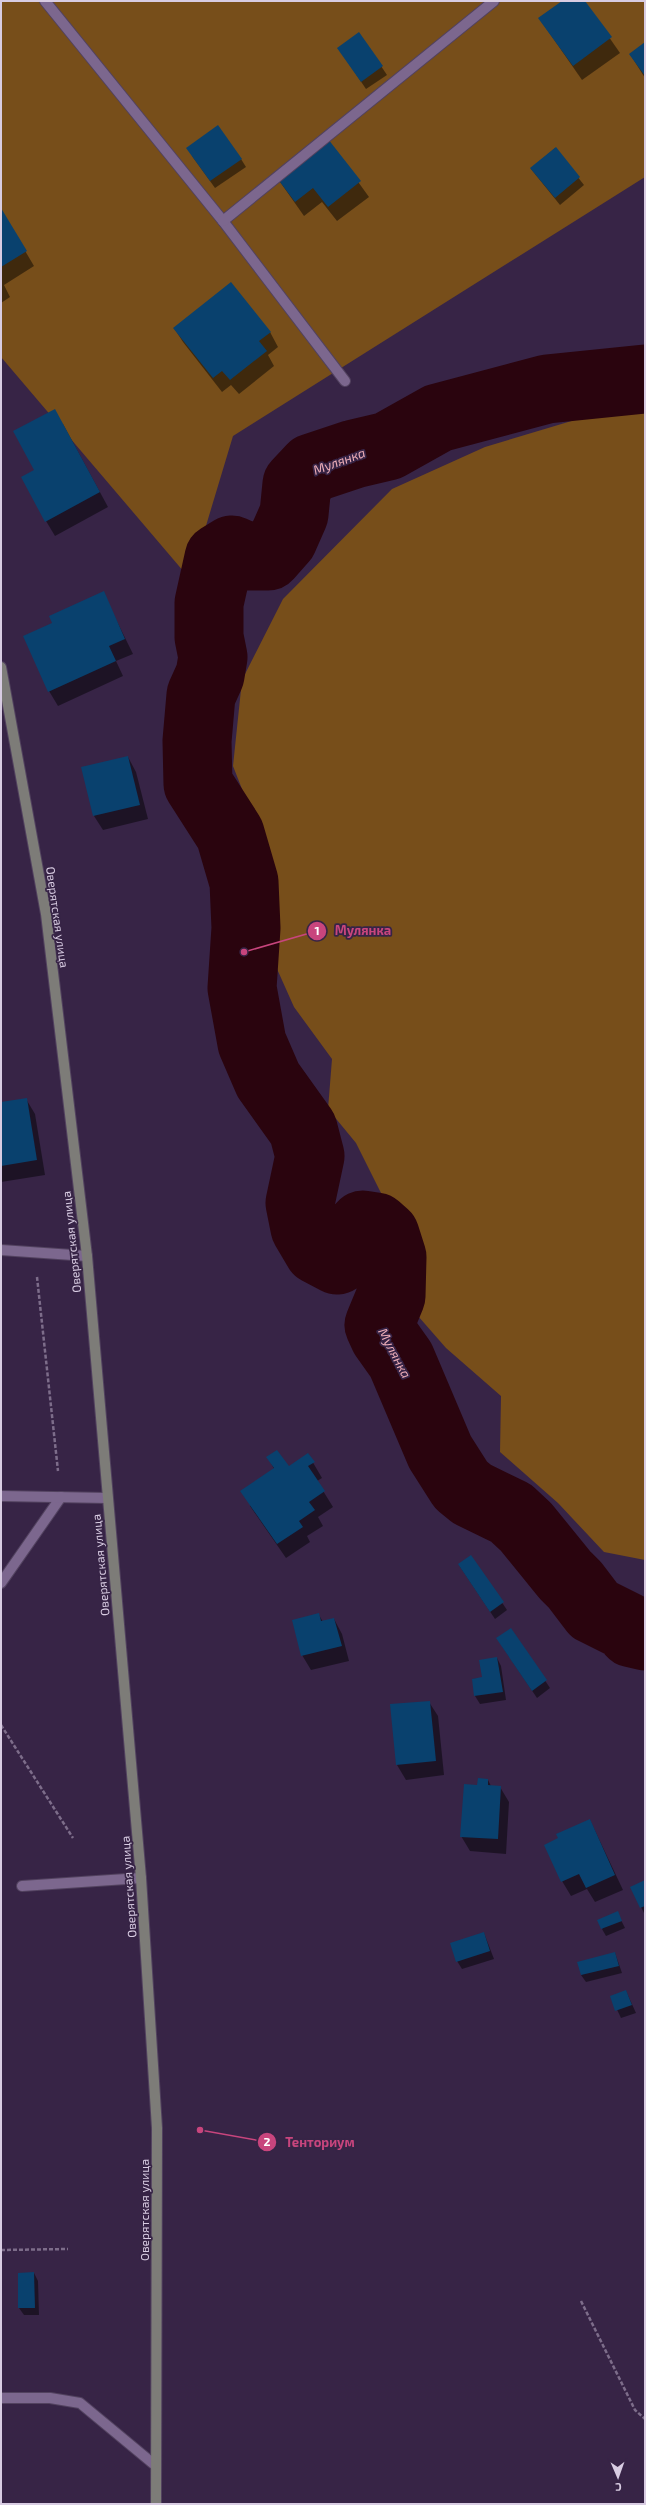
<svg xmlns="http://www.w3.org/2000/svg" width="646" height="2505" font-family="'Exo 2',sans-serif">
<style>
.green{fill:#774e1a}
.shadow{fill:#0007}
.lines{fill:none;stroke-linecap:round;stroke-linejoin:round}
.river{stroke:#2a040e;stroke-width:69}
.building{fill:#09416e}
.lane-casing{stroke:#52425f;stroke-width:12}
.street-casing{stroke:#52425f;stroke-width:12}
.secondary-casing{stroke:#52425f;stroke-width:12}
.path{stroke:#7d6d8a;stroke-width:2.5;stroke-dasharray:4 2;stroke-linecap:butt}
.lane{stroke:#7c678e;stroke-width:10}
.street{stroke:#7c678e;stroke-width:10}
.secondary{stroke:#7d7c78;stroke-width:10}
.labels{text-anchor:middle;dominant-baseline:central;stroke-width:3.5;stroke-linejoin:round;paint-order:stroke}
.street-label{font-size:12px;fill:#d8cce2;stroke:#372446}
.water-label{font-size:13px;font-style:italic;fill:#eeaeb8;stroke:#372446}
.leader{fill:none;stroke:#c8457d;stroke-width:1.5}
.callout-dot{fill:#c8457d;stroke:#372446;stroke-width:1.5}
.mark-label{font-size:12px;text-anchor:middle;font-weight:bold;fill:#fff}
.callout-label{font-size:13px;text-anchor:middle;font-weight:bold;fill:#c8457d;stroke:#372446;stroke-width:3.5;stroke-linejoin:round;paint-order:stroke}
</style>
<rect width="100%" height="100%" fill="#372446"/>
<g class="green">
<path d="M 1,1 L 645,1 L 645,177 L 233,436 L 190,579 L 1,357 Z"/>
<path d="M 645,399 L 645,1560 L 604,1552 L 558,1503 L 500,1452 L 501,1396 L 446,1348 L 418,1316 L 417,1277 L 394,1234 L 381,1193 L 356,1143 L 328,1109 L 332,1059 L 294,1007 L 269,951 L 265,848 L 233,766 L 242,680 L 283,599 L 392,489 L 485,447 Z"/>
</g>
<g class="shadow">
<path d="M 564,1 L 584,1 L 620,53 L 582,80 L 539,18 Z"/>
<path d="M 359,33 L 387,75 L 366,89 L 343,55 Z"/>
<path d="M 645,43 L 645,78 L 630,54 Z"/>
<path d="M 328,140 L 369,197 L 337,221 L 322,202 L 304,216 L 278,179 Z"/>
<path d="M 555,148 L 584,185 L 560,205 L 531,169 Z"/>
<path d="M 192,156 L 241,159 L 246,167 L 215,188 Z"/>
<path d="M 1,210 L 34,266 L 4,285 L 10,297 L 1,303 Z"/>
<path d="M 174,328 L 270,332 L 278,347 L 268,355 L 274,366 L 239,394 L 231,385 L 222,392 L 183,342 Z"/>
<path d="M 63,424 L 108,507 L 55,536 L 46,521 L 36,471 Z"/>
<path d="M 103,593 L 133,654 L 116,661 L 123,676 L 58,706 L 49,691 L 54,623 Z"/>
<path d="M 128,757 L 136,772 L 148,819 L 103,830 L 94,816 Z"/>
<path d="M 26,1099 L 35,1114 L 45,1175 L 1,1182 L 1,1103 Z"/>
<path d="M 308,1454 L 322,1478 L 317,1481 L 333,1507 L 318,1517 L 323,1526 L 307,1536 L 310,1542 L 286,1558 L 250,1506 L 274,1469 L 268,1457 L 288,1468 Z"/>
<path d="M 471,1556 L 507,1610 L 495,1619 L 459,1565 Z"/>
<path d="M 319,1615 L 323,1622 L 334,1619 L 342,1634 L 349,1661 L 311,1670 L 302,1655 Z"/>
<path d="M 511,1629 L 550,1688 L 537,1698 L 502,1646 Z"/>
<path d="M 497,1658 L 501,1666 L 506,1700 L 480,1704 L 475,1696 L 473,1679 L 483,1678 Z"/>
<path d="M 429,1702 L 438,1716 L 444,1775 L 406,1780 L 397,1765 Z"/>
<path d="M 488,1780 L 491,1786 L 500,1787 L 509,1802 L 506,1854 L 470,1851 L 461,1836 L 478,1786 Z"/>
<path d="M 590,1820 L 623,1890 L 595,1902 L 587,1889 L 571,1896 L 562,1881 L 559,1839 Z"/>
<path d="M 645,1883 L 645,1915 L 641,1907 Z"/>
<path d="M 617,1912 L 625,1928 L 606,1936 L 602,1929 Z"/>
<path d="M 484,1933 L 494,1959 L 462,1969 L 457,1961 Z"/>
<path d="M 615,1953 L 622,1973 L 586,1982 L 581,1975 Z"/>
<path d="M 626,1991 L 636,2013 L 621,2018 L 611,1997 Z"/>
<path d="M 34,2273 L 38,2281 L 39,2315 L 24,2315 L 19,2308 Z"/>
</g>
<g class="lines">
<path class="river" d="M 645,379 L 547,389 L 438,418 L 388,446 L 354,454 L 312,468 L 297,484 L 294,514 L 283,539 L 268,556 L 245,556 L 232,550 L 219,558 L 209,603 L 209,637 L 213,657 L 210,675 L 201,695 L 197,741 L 198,784 L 230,834 L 244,882 L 246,928 L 242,988 L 252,1043 L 268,1080 L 303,1129 L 310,1156 L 300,1203 L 305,1228 L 318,1250 L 337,1260 L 346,1254 L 363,1225 L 376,1227 L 385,1235 L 392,1257 L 391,1296 L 379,1325 L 384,1336 L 401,1360 L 440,1452 L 461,1485 L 472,1494 L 511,1513 L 526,1527 L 565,1575 L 575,1585 L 594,1610 L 626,1626 L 632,1633 L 645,1636"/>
</g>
<g class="building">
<path d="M 562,1 L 585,1 L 612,37 L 573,66 L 538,18 Z"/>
<path d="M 359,32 L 383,66 L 361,82 L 337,48 Z"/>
<path d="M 645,42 L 645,76 L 629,54 Z"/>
<path d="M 218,125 L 242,159 L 210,181 L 186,148 Z"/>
<path d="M 328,139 L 361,181 L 328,207 L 313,188 L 295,202 L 277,178 Z"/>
<path d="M 556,147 L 580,177 L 555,198 L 530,168 Z"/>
<path d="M 1,208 L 27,251 L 1,267 Z"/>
<path d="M 231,282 L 271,332 L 259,341 L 267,351 L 230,380 L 222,371 L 213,378 L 173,328 Z"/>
<path d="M 55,409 L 100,492 L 45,522 L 21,477 L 34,470 L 13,431 Z"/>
<path d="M 104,591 L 125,639 L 109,646 L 116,661 L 48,692 L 23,636 L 52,623 L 49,616 Z"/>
<path d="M 128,756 L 140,805 L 93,816 L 81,767 Z"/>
<path d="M 27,1098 L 37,1160 L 1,1166 L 1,1102 Z"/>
<path d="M 277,1450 L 289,1466 L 308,1453 L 315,1462 L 308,1466 L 325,1491 L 309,1502 L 315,1510 L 299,1521 L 303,1527 L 277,1544 L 240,1491 L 274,1468 L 266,1457 Z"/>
<path d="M 471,1555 L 504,1602 L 490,1612 L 458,1564 Z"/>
<path d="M 319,1613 L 321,1621 L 334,1618 L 342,1646 L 301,1656 L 292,1620 Z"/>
<path d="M 511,1628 L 547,1680 L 532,1691 L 496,1638 Z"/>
<path d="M 497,1657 L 503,1692 L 474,1696 L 472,1679 L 482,1677 L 479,1660 Z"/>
<path d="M 430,1701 L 436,1761 L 396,1765 L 390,1704 Z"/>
<path d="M 478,1778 L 488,1779 L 488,1785 L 501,1786 L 498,1839 L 460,1837 L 464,1784 L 477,1785 Z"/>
<path d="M 590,1819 L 615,1875 L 586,1888 L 579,1874 L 561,1882 L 544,1845 L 558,1838 L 556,1834 Z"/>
<path d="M 645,1880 L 645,1906 L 640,1908 L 630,1887 Z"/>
<path d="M 618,1911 L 622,1921 L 601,1929 L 597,1920 Z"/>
<path d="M 484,1932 L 490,1951 L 456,1962 L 450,1943 Z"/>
<path d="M 615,1952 L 619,1966 L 581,1975 L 577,1962 Z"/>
<path d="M 626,1990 L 632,2005 L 615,2011 L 610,1996 Z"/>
<path d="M 34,2272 L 35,2308 L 18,2308 L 18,2273 Z"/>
</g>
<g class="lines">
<g class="lane-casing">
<g id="lane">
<path d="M 45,1 L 223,221 L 345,381"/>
<path d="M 223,221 L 494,1"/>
<path d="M 1,1583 L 61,1497"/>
<path d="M 22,1886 L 141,1878"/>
<path d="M 1,2398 L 50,2398 L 80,2403 L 156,2466"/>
</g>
</g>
<g class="street-casing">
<g id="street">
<path d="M 1,1250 L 87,1256"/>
<path d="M 1,1496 L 107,1498"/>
</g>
</g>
<g class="secondary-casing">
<path id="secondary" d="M 1,667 L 46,914 L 87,1256 L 141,1878 L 157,2128 L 156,2504"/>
</g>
<g class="path">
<path d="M 37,1277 L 58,1471"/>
<path d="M 1,1725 L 73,1838"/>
<path d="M 1,2250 L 68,2249"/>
<path d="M 581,2301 L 635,2410 L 645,2419"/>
</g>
<use href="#lane" class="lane"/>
<use href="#street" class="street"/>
<use href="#secondary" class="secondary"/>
</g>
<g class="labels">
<g class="street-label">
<text transform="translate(58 917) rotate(82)">Оверятская улица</text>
<text transform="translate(71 1242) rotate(-96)">Оверятская улица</text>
<text transform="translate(100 1565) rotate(-95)">Оверятская улица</text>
<text transform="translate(128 1887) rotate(-94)">Оверятская улица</text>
<text transform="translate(144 2210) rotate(-90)">Оверятская улица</text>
</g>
<g class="water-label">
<text transform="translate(339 461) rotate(-20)">Мулянка</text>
<text transform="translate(395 1353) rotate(62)">Мулянка</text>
</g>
</g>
<path class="leader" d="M244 952L317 931M200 2130L267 2142"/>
<g class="callout-dot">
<circle cx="244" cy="952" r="4"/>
<circle cx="200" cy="2130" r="4"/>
<circle cx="317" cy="931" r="10"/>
<circle cx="267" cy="2142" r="10"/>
</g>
<g class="mark-label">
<text x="317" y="935">1</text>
<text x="267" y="2146">2</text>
</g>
<g class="callout-label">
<text x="363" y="935">Мулянка</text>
<text x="320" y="2147">Тенториум</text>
</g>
<rect width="646" height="2505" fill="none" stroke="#d8cce2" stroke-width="4"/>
<g transform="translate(618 2477) rotate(178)" stroke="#372446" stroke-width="3" paint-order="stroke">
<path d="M0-3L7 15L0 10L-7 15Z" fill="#d8cce2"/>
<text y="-6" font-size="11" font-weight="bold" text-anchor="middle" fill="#d8cce2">С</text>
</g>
</svg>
